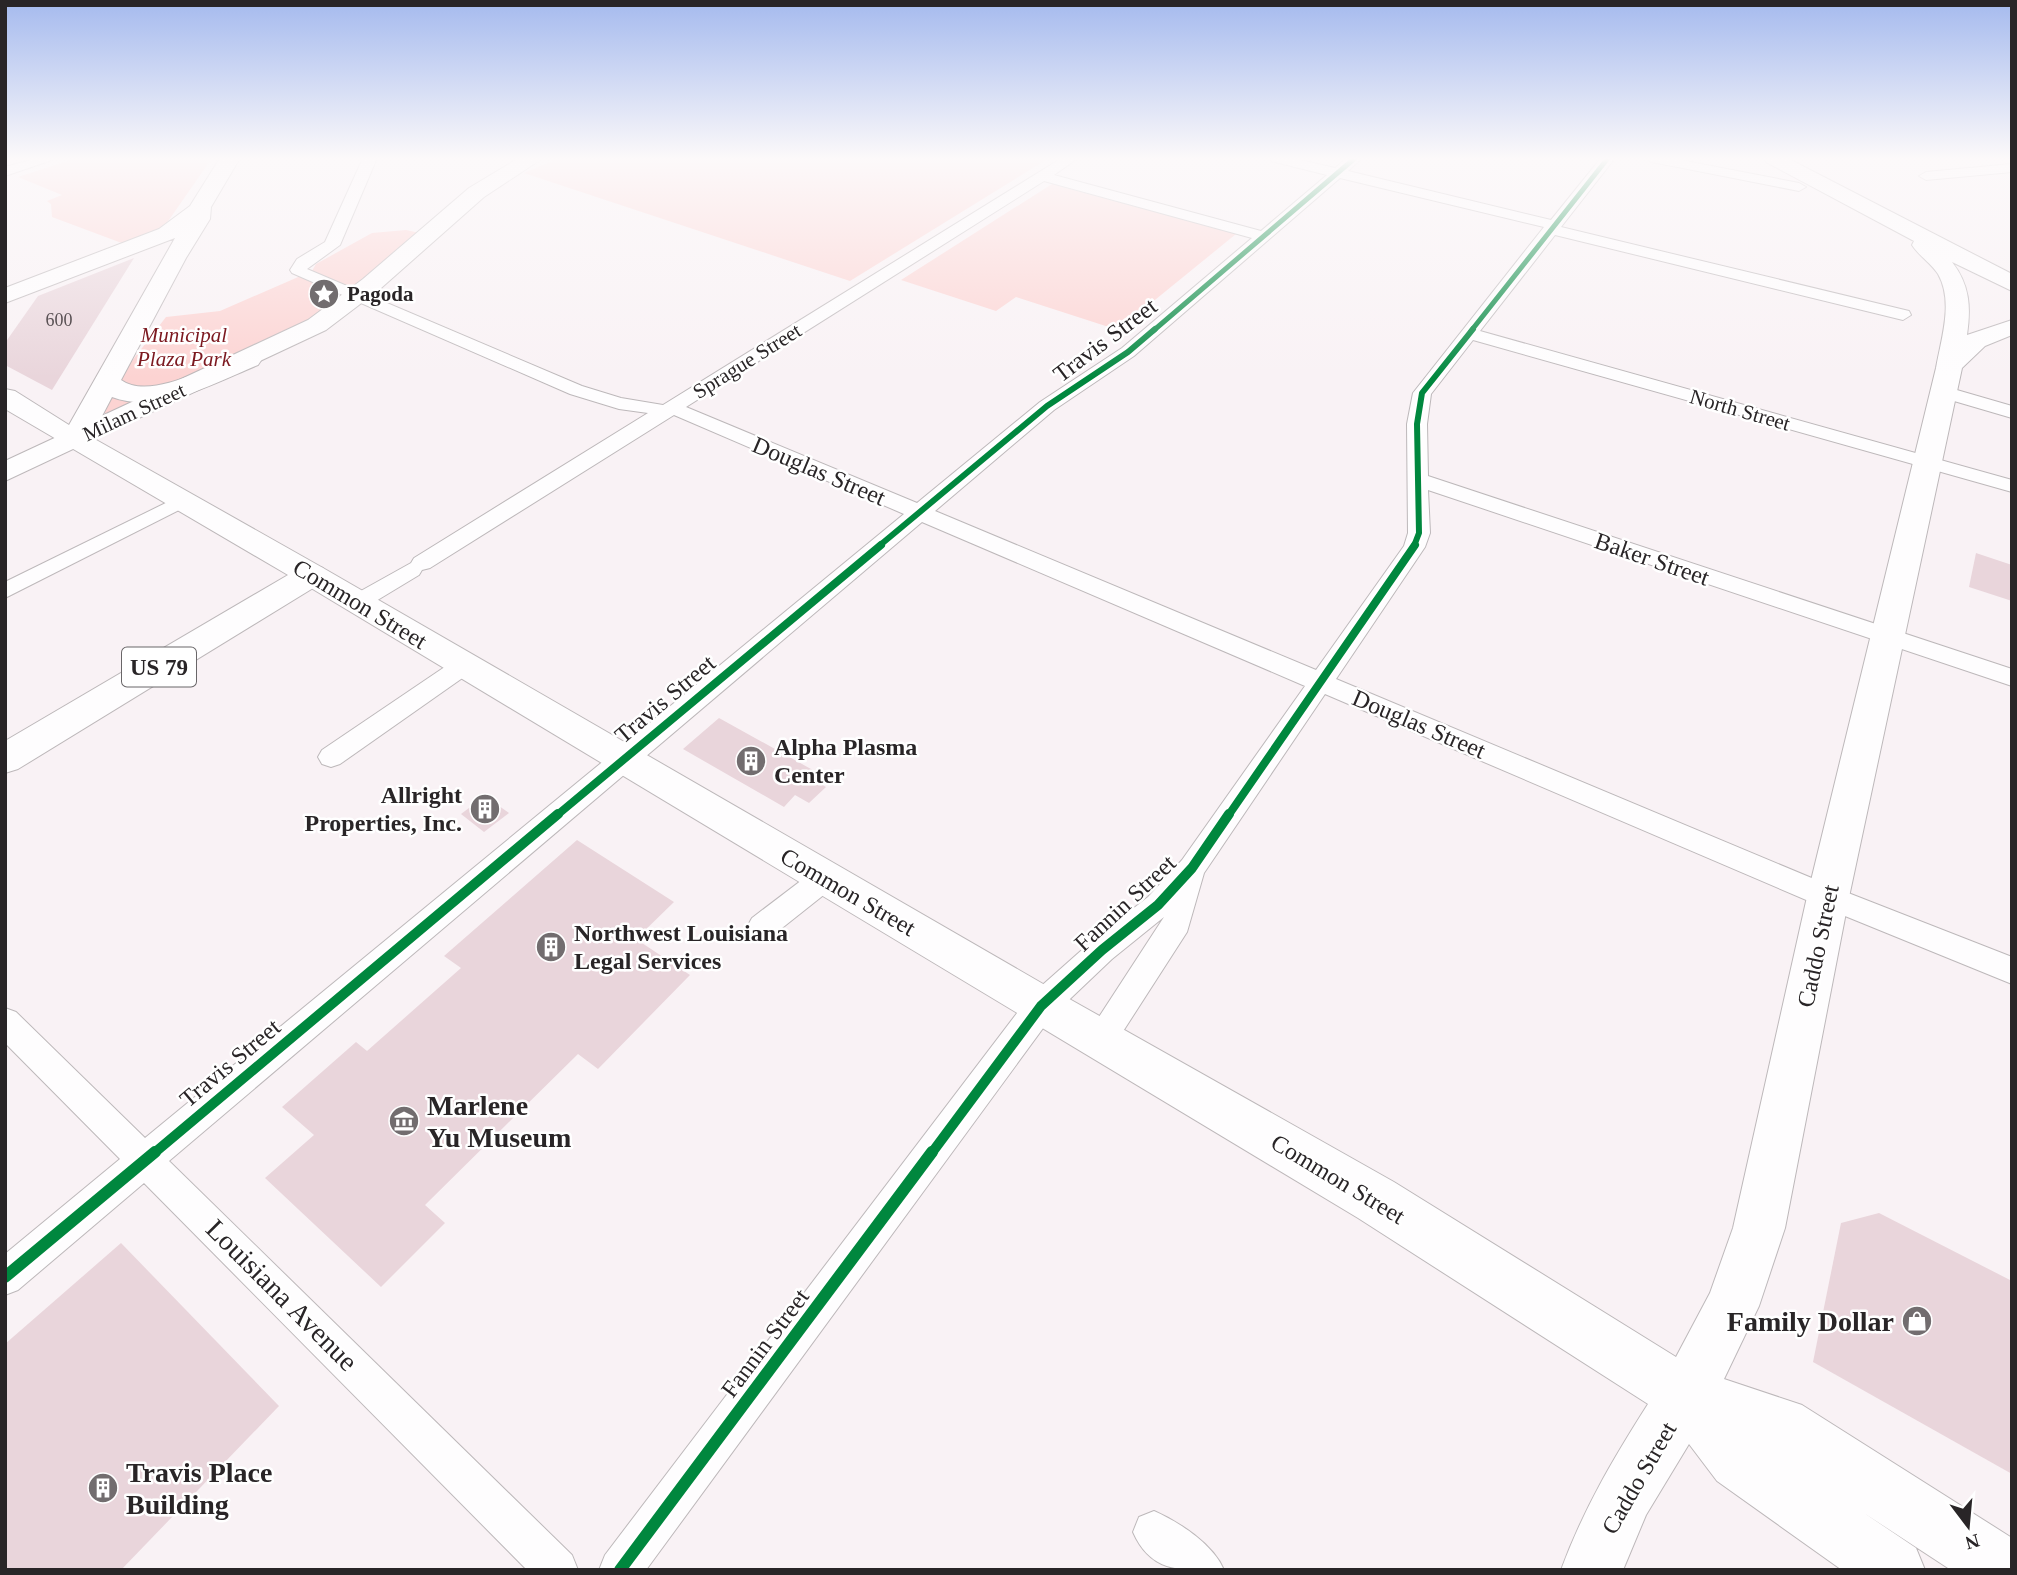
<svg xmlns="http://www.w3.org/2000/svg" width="2017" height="1575" font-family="'Times New Roman',serif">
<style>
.green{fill:#fcd3d2}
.building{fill:#e9d5db}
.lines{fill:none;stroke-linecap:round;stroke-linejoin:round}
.street-casing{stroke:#bdb8ba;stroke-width:2}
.secondary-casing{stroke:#bdb8ba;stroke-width:2}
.primary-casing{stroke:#bdb8ba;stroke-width:2}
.street{fill:#fefdfe;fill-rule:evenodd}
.secondary{fill:#fefdfe;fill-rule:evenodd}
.primary{fill:#fefdfe;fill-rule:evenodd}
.cycleway-far4-casing{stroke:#fff;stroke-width:8}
.cycleway-far3-casing{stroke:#fff;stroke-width:10}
.cycleway-far2-casing{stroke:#fff;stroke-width:12}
.cycleway-far1-casing{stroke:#fff;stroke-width:14}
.cycleway-casing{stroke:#fff;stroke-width:17}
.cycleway-far4{stroke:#00873e;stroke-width:5}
.cycleway-far3{stroke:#00873e;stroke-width:6}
.cycleway-far2{stroke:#00873e;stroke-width:8}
.cycleway-far1{stroke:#00873e;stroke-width:10}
.cycleway{stroke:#00873e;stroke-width:12}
.labels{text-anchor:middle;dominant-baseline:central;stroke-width:5;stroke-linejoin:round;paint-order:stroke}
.far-number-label{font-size:18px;fill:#595154}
.far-poi-label{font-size:21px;font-weight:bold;fill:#292527;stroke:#fff;text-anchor:start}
.far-park-label{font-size:21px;font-style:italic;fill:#7c1920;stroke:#fff}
.far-street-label{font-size:21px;fill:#292527;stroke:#fff}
.shield{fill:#fff;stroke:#696668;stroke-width:2}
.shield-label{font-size:23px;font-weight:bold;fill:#292527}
.street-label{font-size:24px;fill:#292527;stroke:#fff}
.poi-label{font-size:24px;font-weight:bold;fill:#292527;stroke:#fff;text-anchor:start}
.near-poi-label{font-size:28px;font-weight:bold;fill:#292527;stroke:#fff;text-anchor:start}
.near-street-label{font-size:28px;fill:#292527;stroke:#fff}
</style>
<rect width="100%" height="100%" fill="#f9f2f5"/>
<g class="green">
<path d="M 77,158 L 212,158 L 162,230 L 127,245 L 52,217 L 51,204 L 47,201 L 62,195 L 18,177 Z"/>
<path d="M 559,158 L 1049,158 L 850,281 L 524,173 Z"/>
<path d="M 1052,184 L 1236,234 L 1118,330 L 1016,297 L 996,311 L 901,280 Z"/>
<path d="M 406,230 L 429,235 L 345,308 L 114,413 L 105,413 L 98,408 L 101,401 L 166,317 L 220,311 L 312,271 L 316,264 L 372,233 Z"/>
</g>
<g class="building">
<path d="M 134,258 L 52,390 L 5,365 L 5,343 L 38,296 Z"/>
<path d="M 1976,553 L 2012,565 L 2012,601 L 1969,587 Z"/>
<path d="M 719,718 L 820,774 L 814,780 L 826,787 L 809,803 L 795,795 L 784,807 L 683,749 Z"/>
<path d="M 485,796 L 509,813 L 484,832 L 461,814 Z"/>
<path d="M 577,840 L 674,902 L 636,939 L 690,975 L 598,1069 L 578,1054 L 425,1205 L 445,1223 L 381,1287 L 265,1178 L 314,1135 L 282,1107 L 356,1042 L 367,1051 L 461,968 L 444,956 Z"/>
<path d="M 1879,1213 L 2012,1281 L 2012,1474 L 1813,1362 L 1841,1223 Z"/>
<path d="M 121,1243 L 279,1406 L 121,1570 L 5,1570 L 5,1344 Z"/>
</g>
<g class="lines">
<g class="street-casing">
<g id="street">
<path d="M 38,158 L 58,158 L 5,176 L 5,167 Z"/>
<path d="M 363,158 L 377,158 L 340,245 L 307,269 L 582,386 L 621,398 L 663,405 L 1062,158 L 1078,158 L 1054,175 L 1261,231 L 1327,175 L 1271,161 L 1269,158 L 1291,158 L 1335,168 L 1347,158 L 1362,158 L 1348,171 L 1551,220 L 1601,158 L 1615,158 L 1561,227 L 1909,311 L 1911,315 L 1903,320 L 1555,235 L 1480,331 L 2012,480 L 2012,492 L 1473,340 L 1431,394 L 1427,424 L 1428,476 L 2012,669 L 2012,686 L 1428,490 L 1430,533 L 1425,547 L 1336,679 L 1838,889 L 2012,957 L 2012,984 L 1818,905 L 1325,694 L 1204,873 L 1187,932 L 1111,1050 L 1100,1054 L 1089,1050 L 1084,1040 L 1164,917 L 1112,959 L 1052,1016 L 646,1570 L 599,1570 L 605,1555 L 1030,996 L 1092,941 L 1148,897 L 1182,860 L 1305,686 L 922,522 L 169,1161 L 572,1555 L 578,1570 L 527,1570 L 144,1183 L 18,1290 L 5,1295 L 5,1254 L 120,1159 L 5,1043 L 5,1008 L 16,1012 L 145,1138 L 904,514 L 674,415 L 430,568 L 422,570 L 419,575 L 366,607 L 358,609 L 350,607 L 347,602 L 350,597 L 411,563 L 414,558 L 648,413 L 619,409 L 570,394 L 292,273 L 290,270 L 297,259 L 325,242 ZM 1340,178 L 1544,227 L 1413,393 L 1407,424 L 1408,533 L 1404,546 L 1316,670 L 935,511 L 1054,410 L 1134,356 ZM 1044,181 L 1252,238 L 1122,348 L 1040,402 L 917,503 L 686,407 Z"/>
<path d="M 1645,158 L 1670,158 L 1799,183 L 1806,187 L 1799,191 L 1652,162 Z"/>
<path d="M 2012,164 L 2012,172 L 1926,180 L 1919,176 L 1926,172 Z"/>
<path d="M 1943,386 L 2012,406 L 2012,418 L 1937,396 L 1934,392 Z"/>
<path d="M 184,494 L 191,496 L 194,500 L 191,504 L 5,598 L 5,582 Z"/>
<path d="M 463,658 L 471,660 L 475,666 L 471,672 L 340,764 L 331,767 L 322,764 L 318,757 L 322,750 L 455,660 Z"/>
<path d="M 825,867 L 835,870 L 839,878 L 835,886 L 772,936 L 762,939 L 752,936 L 747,927 L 752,918 L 815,870 Z"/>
<path d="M 1154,1511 C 1179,1522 1213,1544 1224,1570 C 1184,1570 1152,1575 1133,1532 L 1139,1517 Z"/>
</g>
</g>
<g class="secondary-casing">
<g id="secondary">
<path d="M 519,158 L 543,158 L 484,197 L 380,289 L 326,330 L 5,481 L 5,461 L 308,320 L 363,279 L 469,188 Z"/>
<path d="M 1763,158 L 1787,158 L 2012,274 L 2012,291 L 1952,262 C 1970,285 1971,307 1967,335 L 2012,320 L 2012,335 L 1985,346 L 1962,368 L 1849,897 L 1785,1228 L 1759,1306 L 1724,1379 L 1802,1405 L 2012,1538 L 2012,1570 L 1951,1570 L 1864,1513 L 1916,1548 L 1925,1570 L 1842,1570 L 1717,1481 L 1689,1444 L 1646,1515 L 1623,1570 L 1561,1570 C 1584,1508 1613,1459 1648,1404 L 1358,1218 L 301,582 L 296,575 L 301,568 L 312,565 L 323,568 L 1057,992 L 1394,1182 L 1676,1357 L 1710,1293 L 1733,1228 L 1807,897 L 1936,368 C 1941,339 1954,302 1938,274 C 1931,263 1919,256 1912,245 L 1914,241 L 1766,162 Z"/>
</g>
</g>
<g class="primary-casing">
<path id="primary" d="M 220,158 L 240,158 L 211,207 L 210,219 L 186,258 L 121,380 C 150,401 211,366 240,353 L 249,351 L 258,353 L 262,359 L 258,365 C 214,383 160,415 112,397 L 91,437 L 323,568 L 328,575 L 323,582 L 18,769 L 5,773 L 5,741 L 288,575 L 5,409 L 5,389 L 15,391 L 69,425 L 175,238 L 5,303 L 5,288 L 159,229 L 190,206 Z"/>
</g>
<use href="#street" class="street"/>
<use href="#secondary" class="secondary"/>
<use href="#primary" class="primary"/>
<g class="cycleway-far4-casing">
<g id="cycleway-far4">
<path d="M 1153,331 L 1355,158"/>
<path d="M 1471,331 L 1608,158"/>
</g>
</g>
<g class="cycleway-far3-casing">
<g id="cycleway-far3">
<path d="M 879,546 L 1047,406 L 1128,352 L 1155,329"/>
<path d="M 1414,546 L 1419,533 L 1417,424 L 1422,393 L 1473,329"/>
</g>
</g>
<g class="cycleway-far2-casing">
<g id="cycleway-far2">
<path d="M 556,816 L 881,545"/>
<path d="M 1228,816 L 1415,545"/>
</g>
</g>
<g class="cycleway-far1-casing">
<g id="cycleway-far1">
<path d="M 153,1154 L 558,814"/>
<path d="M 931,1154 L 1041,1006 L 1102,950 L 1158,905 L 1192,868 L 1229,814"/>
</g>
</g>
<g class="cycleway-casing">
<g id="cycleway">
<path d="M 5,1277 L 155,1152"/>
<path d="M 620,1570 L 932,1152"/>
</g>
</g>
<use href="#cycleway-far4" class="cycleway-far4"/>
<use href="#cycleway-far3" class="cycleway-far3"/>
<use href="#cycleway-far2" class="cycleway-far2"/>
<use href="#cycleway-far1" class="cycleway-far1"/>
<use href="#cycleway" class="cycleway"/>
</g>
<linearGradient id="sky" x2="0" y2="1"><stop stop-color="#a5baee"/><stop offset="0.42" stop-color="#fcf9fa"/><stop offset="1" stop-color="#fcf9fa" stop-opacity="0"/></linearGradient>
<rect width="2017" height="378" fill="url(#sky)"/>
<defs>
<g id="sight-disc" transform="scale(1.575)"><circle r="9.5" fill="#726d6f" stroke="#fff"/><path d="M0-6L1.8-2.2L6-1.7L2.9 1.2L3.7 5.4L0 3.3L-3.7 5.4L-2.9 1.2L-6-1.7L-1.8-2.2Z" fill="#fff"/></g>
<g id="building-disc" transform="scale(1.575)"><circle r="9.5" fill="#726d6f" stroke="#fff"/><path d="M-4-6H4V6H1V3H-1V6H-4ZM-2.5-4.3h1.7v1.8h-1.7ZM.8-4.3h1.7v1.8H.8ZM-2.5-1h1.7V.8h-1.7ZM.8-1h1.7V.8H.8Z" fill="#fff"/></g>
<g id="museum-disc" transform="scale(1.575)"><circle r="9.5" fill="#726d6f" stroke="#fff"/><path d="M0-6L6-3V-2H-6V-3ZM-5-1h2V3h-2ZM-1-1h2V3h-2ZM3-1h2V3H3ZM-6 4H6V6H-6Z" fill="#fff"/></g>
<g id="shop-disc" transform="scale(1.575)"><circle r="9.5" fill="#726d6f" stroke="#fff"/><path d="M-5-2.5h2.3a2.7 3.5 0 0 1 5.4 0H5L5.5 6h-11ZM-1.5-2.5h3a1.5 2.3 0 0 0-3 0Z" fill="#fff"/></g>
</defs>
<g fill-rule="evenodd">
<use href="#sight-disc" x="324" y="294"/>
<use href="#building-disc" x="751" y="761"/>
<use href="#building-disc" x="485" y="809"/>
<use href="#building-disc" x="551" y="947"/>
<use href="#museum-disc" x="404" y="1121"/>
<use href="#shop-disc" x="1917" y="1321"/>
<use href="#building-disc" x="103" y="1488"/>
</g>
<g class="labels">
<g class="far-number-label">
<text x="59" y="320">600</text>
</g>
<g class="far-poi-label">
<text x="347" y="294">Pagoda</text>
</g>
<g class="far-park-label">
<text x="184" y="335">Municipal<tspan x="184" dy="24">Plaza Park</tspan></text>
</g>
<g class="far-street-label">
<text transform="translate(747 361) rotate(-32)">Sprague Street</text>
<text transform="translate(1740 410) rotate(16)">North Street</text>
<text transform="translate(134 412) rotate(-25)">Milam Street</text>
</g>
<rect class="shield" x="122" y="647.5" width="74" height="39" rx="5"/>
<g class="shield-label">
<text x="159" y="667">US 79</text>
</g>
<g class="street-label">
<text transform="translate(1105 340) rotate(-37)">Travis Street</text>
<text transform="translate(819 471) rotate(23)">Douglas Street</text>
<text transform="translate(1652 559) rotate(19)">Baker Street</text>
<text transform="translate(360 604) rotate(31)">Common Street</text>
<text transform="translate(665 699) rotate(-40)">Travis Street</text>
<text transform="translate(1419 724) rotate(23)">Douglas Street</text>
<text transform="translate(848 892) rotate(30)">Common Street</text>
<text transform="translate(1125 903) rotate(-43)">Fannin Street</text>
<text transform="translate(1818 946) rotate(-78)">Caddo Street</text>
<text transform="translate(230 1063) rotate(-40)">Travis Street</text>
<text transform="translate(1338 1179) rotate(31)">Common Street</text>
<text transform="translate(765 1343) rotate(-53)">Fannin Street</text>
<text transform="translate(1639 1478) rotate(-60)">Caddo Street</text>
</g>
<g class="poi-label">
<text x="774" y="747">Alpha Plasma<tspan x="774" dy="28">Center</tspan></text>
<text x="462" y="795" text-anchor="end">Allright<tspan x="462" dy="28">Properties, Inc.</tspan></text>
<text x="574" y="933">Northwest Louisiana<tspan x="574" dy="28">Legal Services</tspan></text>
</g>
<g class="near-poi-label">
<text x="427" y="1105">Marlene<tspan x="427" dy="32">Yu Museum</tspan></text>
<text x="1894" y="1321" text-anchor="end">Family Dollar</text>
<text x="126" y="1472">Travis Place<tspan x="126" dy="32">Building</tspan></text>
</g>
<g class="near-street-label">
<text transform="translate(282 1295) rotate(45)">Louisiana Avenue</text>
</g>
</g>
<rect width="2017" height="1575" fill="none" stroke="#292527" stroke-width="14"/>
<g transform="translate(1968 1526) rotate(164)" stroke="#ffffff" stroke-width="5" paint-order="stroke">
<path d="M0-5L12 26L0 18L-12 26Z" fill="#292527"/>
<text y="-10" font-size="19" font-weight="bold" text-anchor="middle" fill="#292527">N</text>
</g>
</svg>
